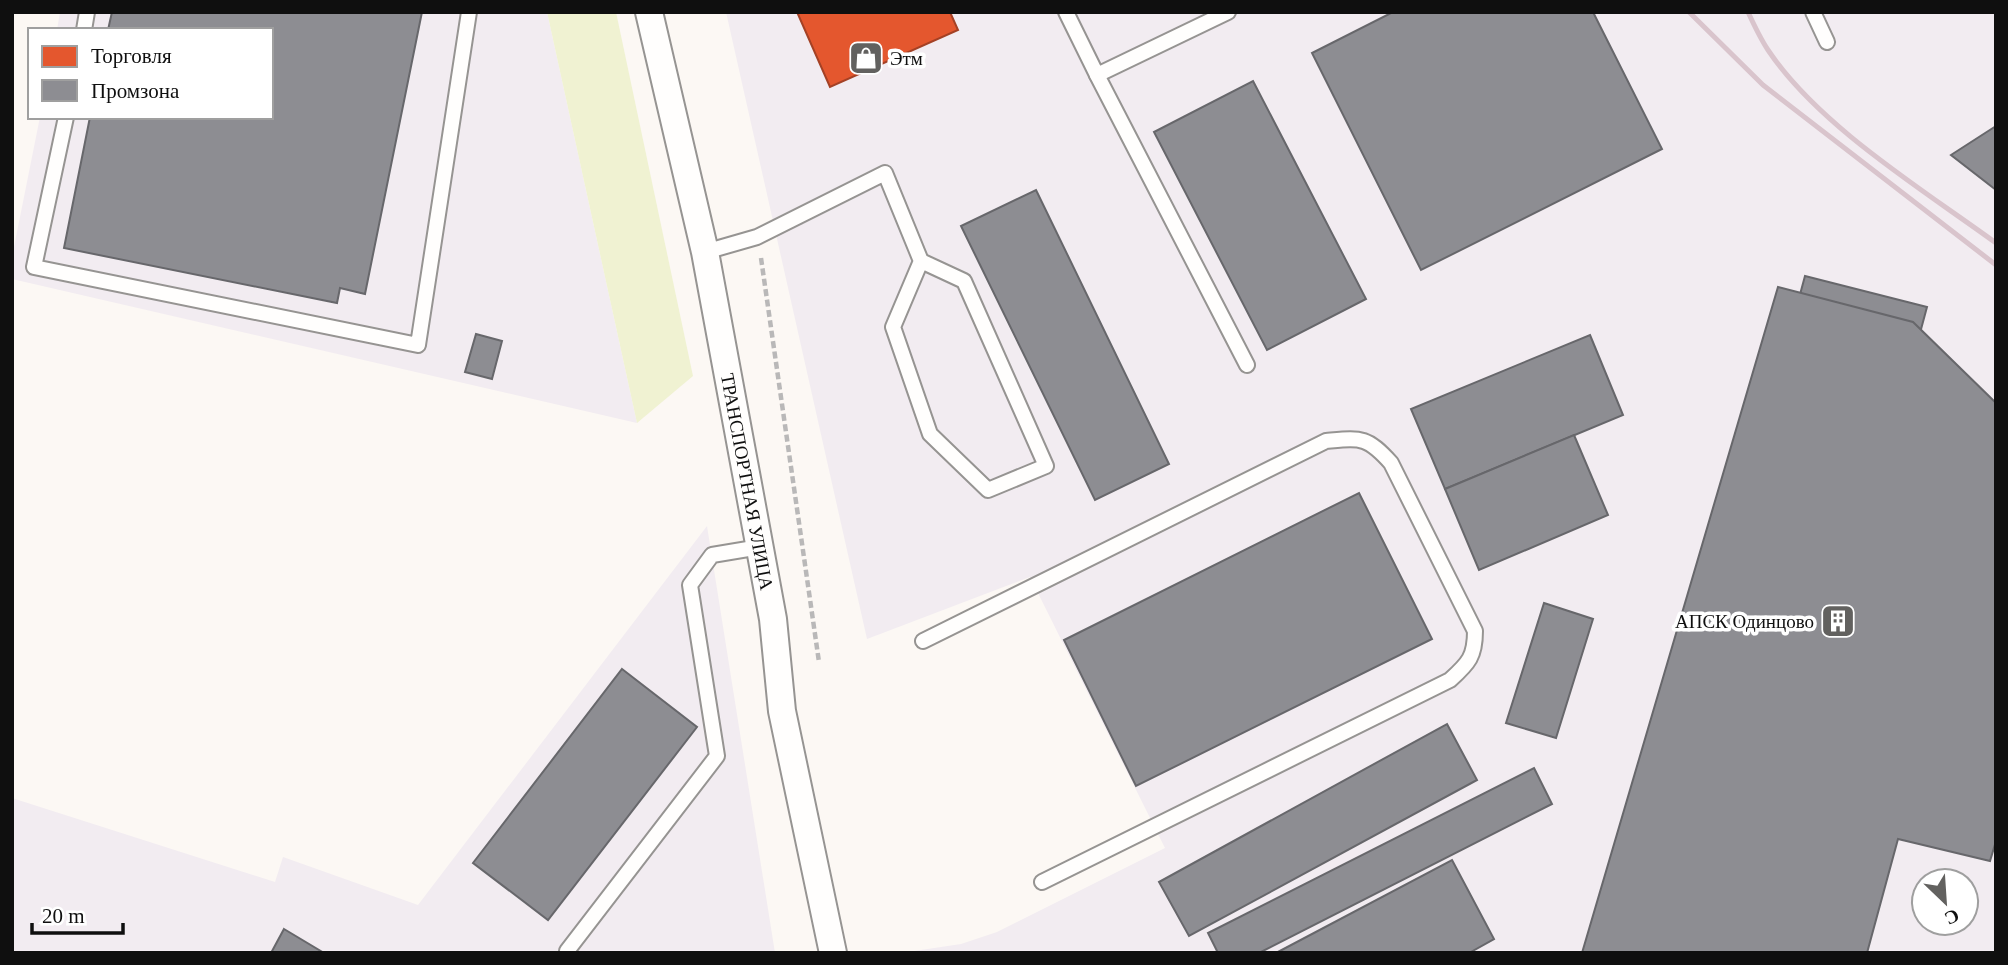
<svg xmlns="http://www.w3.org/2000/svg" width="2008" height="965" font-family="'Times New Roman',serif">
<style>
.industrial{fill:#f2ecf1;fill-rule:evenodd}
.green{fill:#f0f2d2}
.shops{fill:#e4572e;stroke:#a44125;stroke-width:2}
.industry{fill:#8d8d92;stroke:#67676b;stroke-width:2}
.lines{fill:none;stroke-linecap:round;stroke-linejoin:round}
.service-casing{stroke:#969492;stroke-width:18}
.minor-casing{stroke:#969492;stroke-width:30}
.path{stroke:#b9b8b8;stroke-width:4.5;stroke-dasharray:7 3.5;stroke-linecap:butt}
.service{stroke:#fffefd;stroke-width:14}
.minor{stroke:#fffefd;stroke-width:26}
.rail{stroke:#d9c4cc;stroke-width:5}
.labels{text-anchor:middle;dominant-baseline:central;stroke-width:7;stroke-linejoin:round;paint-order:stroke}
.poi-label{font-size:19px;fill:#0f0f0f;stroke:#fff;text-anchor:start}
.street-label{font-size:19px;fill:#0f0f0f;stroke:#fff}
</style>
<rect width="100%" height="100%" fill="#fcf8f4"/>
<g class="industrial">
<path d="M 60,12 L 547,12 L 637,423 L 12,279 L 12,257 L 40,117 L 271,117 L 271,30 L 57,30 Z"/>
<path d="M 726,12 L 1996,12 L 1996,953 L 901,953 L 961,944 L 997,932 L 1165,848 L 1030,577 L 867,639 ZM 1924,881 L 1966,881 L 1966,923 L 1924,923 Z"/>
<path d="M 707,526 L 775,953 L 12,953 L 12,798 L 275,882 L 283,857 L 418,905 Z"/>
</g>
<path class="green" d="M 547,12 L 616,12 L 693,376 L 637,423 Z"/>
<path class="shops" d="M 797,12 L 950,12 L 958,30 L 830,87 Z"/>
<g class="industry">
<path d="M 112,12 L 422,12 L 365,294 L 340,288 L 337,303 L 64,248 L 90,117 L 271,117 L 271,30 L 108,30 Z"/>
<path d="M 1393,12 L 1593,12 L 1662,149 L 1421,270 L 1312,53 Z"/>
<path d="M 1253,81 L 1366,299 L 1267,350 L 1154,132 Z"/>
<path d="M 1996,126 L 1996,190 L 1951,155 Z"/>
<path d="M 1036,190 L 1169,464 L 1095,500 L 961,226 Z"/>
<path d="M 1805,276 L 1927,307 L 1920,333 L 1798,302 Z"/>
<path d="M 1778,287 L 1913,322 L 1996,403 L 1996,841 L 1990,861 L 1898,839 L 1867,953 L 1582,953 Z"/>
<path d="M 476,334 L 502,341 L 492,379 L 465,372 Z"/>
<path d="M 1590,335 L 1623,415 L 1445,489 L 1411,409 Z"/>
<path d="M 1574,435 L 1608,515 L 1479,570 L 1445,489 Z"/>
<path d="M 1359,493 L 1432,639 L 1136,786 L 1064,640 Z"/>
<path d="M 1544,603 L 1593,619 L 1556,738 L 1506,723 Z"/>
<path d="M 622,669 L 697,727 L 548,920 L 473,863 Z"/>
<path d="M 1447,724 L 1477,780 L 1189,936 L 1159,882 Z"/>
<path d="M 1534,768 L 1552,804 L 1259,953 L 1218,953 L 1208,933 Z"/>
<path d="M 1452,860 L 1494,939 L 1469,953 L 1276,953 Z"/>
<path d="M 284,929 L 324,953 L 271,953 Z"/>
</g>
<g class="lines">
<g class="service-casing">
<g id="service">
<path d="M 1066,12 L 1097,75 L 1228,12"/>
<path d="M 1813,12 L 1827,42"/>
<path d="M 84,30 L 87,12"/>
<path d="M 1097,75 L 1247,365"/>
<path d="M 66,117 L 34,267 L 418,345 L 469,12"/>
<path d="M 705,252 L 757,237 L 885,173 L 921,261 L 964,281 L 1046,466 L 988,490 L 930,434 L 893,327 L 921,261"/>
<path d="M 923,641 L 1326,441 C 1361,438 1367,436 1391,463 L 1475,631 C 1475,656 1469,663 1450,680 L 1042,882"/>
<path d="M 567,951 L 717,756 L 690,585 L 712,555 L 760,547"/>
</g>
</g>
<g class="minor-casing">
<g id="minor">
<path id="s1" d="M 649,12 L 705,252 L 773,619 L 782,711 L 833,953"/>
</g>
</g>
<path class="path" d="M 761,258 L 819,662"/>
<use href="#service" class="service"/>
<use href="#minor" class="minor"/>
<g class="rail">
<path d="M 1689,12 L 1763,85 L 1996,265"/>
<path d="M 1748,12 C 1754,25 1760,38 1768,50 C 1819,126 1922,189 1996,243"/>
</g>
</g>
<defs>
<g id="shop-square" transform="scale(1.75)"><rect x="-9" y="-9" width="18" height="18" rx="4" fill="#62615f" stroke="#fff"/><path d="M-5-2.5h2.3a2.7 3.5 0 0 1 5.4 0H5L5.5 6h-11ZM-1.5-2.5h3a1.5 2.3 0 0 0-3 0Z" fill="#fff"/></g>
<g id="building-square" transform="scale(1.75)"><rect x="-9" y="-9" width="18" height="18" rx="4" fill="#62615f" stroke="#fff"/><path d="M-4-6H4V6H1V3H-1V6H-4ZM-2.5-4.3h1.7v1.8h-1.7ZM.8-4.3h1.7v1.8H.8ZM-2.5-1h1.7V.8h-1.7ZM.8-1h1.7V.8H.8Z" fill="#fff"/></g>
</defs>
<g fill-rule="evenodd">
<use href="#shop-square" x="866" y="58"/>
<use href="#building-square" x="1838" y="621"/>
</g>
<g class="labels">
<g class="poi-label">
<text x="890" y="58">Этм</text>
<text x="1814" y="621" text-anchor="end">АПСК Одинцово</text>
</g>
<g class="street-label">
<text stroke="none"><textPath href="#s1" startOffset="480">ТРАНСПОРТНАЯ УЛИЦА</textPath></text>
</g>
</g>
<rect width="2008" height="965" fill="none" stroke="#0f0f0f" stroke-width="28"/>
<rect x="28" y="28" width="245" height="91" fill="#ffffff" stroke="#9f9f9f" stroke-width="2"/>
<rect x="42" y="46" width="35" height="21" fill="#e4572e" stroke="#9f9f9f" stroke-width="2"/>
<text x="91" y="63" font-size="21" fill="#0f0f0f">Торговля</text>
<rect x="42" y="80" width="35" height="21" fill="#8d8d92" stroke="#9f9f9f" stroke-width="2"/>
<text x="91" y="98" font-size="21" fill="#0f0f0f">Промзона</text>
<g transform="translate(1945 902) rotate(155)"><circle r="33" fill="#ffffff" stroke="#9f9f9f" stroke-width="2"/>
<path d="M0-5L12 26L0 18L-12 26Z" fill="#62615f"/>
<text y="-10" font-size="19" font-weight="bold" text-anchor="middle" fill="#0f0f0f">С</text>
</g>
<path d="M32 923v10h91v-10" fill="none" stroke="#0f0f0f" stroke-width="3.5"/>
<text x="42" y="923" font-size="21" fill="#0f0f0f" stroke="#ffffff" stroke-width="5" paint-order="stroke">20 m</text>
</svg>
